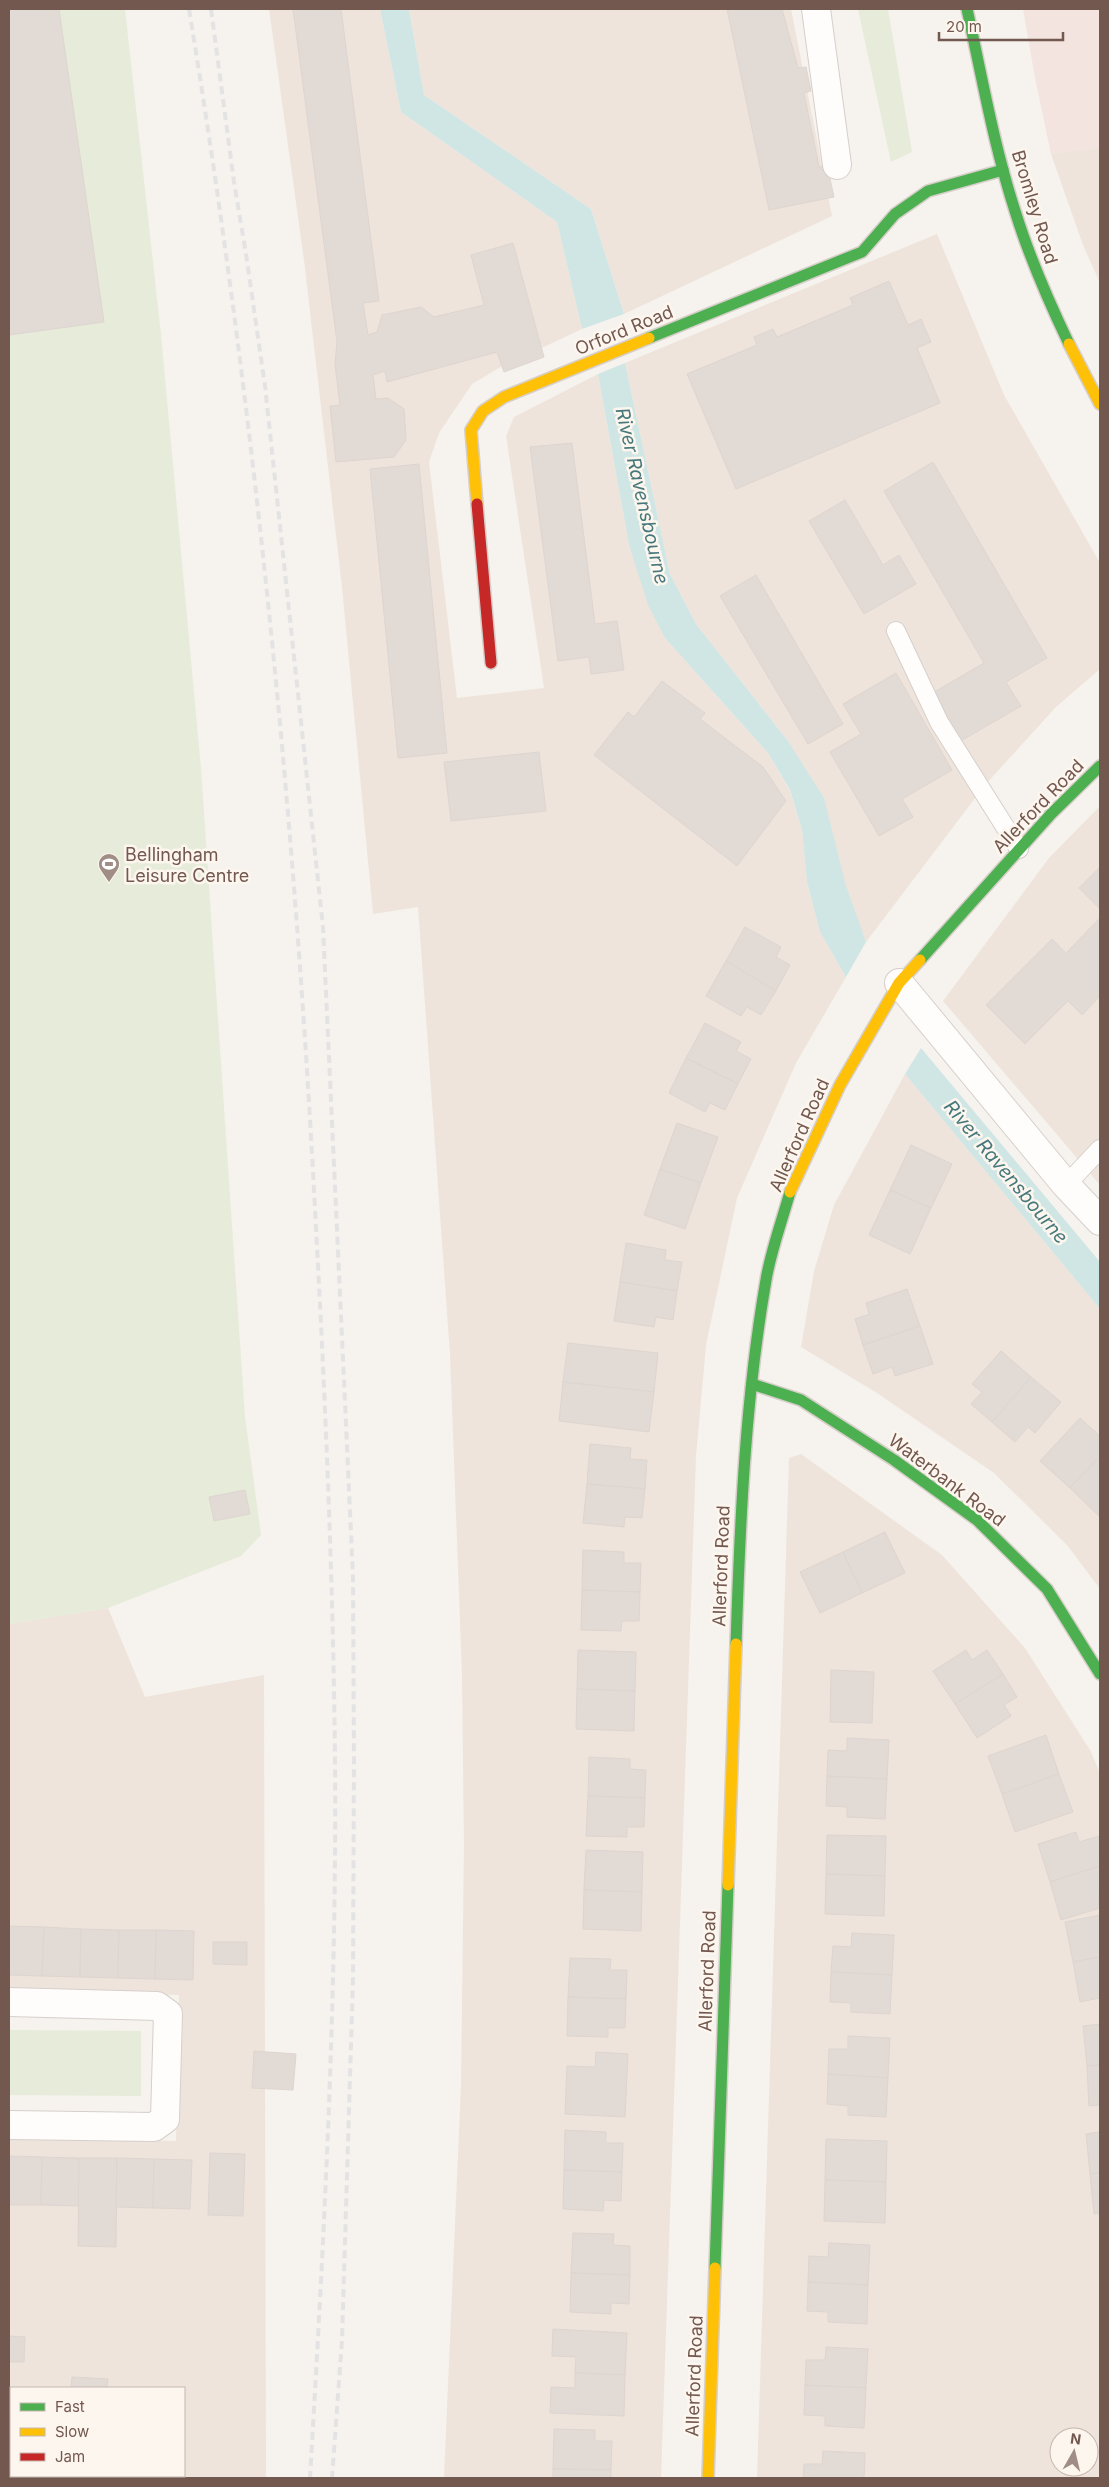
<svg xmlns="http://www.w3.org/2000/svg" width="1109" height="2487" font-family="Inter,sans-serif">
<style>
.residential{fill:#eee4db;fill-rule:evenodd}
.commercial{fill:#f3e4df}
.green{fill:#e6ecd9}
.water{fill:#d0e6e5}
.building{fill:#e2dad5;stroke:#ded5d0}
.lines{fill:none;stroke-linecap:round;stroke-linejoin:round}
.lane-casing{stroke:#d6cfcb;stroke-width:20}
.street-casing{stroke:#d6cfcb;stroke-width:30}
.fast-casing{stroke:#d6cec9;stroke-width:14}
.slow-casing{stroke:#d6cec9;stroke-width:14}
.jam-casing{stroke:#d6cec9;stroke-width:14}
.lane{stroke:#fefdfc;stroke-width:18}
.street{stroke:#fefdfc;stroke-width:28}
.fast{stroke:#4caf50;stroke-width:11}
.slow{stroke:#ffc107;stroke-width:11}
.jam{stroke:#c62828;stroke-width:11}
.rail{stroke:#e4e3e4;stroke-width:4;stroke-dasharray:8 5;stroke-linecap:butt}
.labels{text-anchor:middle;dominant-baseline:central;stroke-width:5;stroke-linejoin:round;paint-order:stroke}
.street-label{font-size:18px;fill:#72584f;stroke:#fdf6ef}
.poi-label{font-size:18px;fill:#72584f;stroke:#fdf6ef;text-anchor:start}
.water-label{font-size:19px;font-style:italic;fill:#47797c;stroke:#fdf6ef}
</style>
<rect width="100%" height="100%" fill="#f6f2ed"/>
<g class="residential">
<path d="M 269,9 L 380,9 L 401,112 L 557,222 L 582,329 L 499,368 L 472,384 L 439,433 L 429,462 L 457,698 L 544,688 L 506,436 L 514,417 L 598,374 L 629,545 L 665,638 L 768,753 L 790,791 L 802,830 L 807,882 L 820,932 L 846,977 L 796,1063 L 737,1198 L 706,1345 L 696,1456 L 661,2478 L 444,2478 L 461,2085 L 464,1846 L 462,1675 L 450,1354 L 418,907 L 373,914 L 342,587 L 304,260 Z"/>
<path d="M 409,9 L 791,9 L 832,216 L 624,314 L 591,209 L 424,95 Z"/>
<path d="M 1100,147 L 1100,283 L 1083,245 L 1051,154 Z"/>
<path d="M 937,234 L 1004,395 L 1100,563 L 1100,669 L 1056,707 L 985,785 L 866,942 L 788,741 L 696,624 L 670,574 L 625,363 Z"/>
<path d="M 1100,806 L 1100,1185 L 943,1001 L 1049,858 Z"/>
<path d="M 905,1074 L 1100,1309 L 1100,1589 L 1067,1545 L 994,1473 L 877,1393 L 801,1347 L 814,1271 L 834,1205 Z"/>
<path d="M 801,1454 L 942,1555 L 1025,1648 L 1090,1750 L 1100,1773 L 1100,2478 L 757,2478 L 789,1458 ZM 1059,2437 L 1089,2437 L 1089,2467 L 1059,2467 Z"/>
<path d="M 108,1608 L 145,1697 L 264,1675 L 266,2478 L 9,2478 L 9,2137 L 176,2141 L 179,1995 L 9,1992 L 9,1624 ZM 11,2388 L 184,2388 L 184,2476 L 11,2476 Z"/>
</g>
<path class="commercial" d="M 1023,9 L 1100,9 L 1100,147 L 1051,154 L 1035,78 Z"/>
<g class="green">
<path d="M 9,9 L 125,9 L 161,335 L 201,769 L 245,1417 L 261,1535 L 241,1556 L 108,1608 L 9,1624 Z"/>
<path d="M 858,9 L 888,9 L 912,152 L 891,162 Z"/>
<path d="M 9,2030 L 141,2031 L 141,2096 L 9,2095 Z"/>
</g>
<g class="water">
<path d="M 380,9 L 409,9 L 424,95 L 591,209 L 624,314 L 582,329 L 557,222 L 401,112 Z"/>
<path d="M 625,363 L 670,574 L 696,624 L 788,741 L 824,798 L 846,886 L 866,942 L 846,977 L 820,932 L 807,882 L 802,830 L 790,790 L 768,753 L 665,638 L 648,605 L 629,545 L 598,374 Z"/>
<path d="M 921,1048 L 1100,1262 L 1100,1309 L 905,1074 Z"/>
</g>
<g class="building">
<path d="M 9,9 L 59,9 L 104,322 L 9,335 Z"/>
<path d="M 293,9 L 341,9 L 379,301 L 363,303 L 368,335 L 377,332 L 382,315 L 421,307 L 434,317 L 484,305 L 471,255 L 513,243 L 544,357 L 504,372 L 497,352 L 387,382 L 385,371 L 373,375 L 376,399 L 388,398 L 404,409 L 406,440 L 394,457 L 336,462 L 330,406 L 340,405 L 335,364 L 337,342 Z"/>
<path d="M 727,9 L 782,9 L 798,68 L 806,67 L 811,91 L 804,93 L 819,167 L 827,165 L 834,197 L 769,210 Z"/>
<path d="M 889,281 L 908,325 L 921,319 L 931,342 L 917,348 L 940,403 L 736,489 L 687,374 L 757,345 L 754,337 L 773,329 L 777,337 L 853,305 L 850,298 Z"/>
<path d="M 572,443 L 595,624 L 617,621 L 624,670 L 591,674 L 589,657 L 558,661 L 530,447 Z"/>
<path d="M 933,462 L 1047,658 L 1006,682 L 1021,706 L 959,742 L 931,694 L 984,663 L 884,491 Z"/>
<path d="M 419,464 L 447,753 L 398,758 L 370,469 Z"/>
<path d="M 845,500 L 883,565 L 899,555 L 916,584 L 864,614 L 809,521 Z"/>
<path d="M 756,575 L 843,724 L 808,744 L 720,596 Z"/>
<path d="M 896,673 L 952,770 L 902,799 L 913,817 L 879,836 L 830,752 L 861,734 L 843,704 Z"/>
<path d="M 662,681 L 705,713 L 700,719 L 763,767 L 786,801 L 737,866 L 594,755 L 628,712 L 634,717 Z"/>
<path d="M 539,752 L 546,811 L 451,821 L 444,762 Z"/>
<path d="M 1100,867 L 1100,909 L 1079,888 Z"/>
<path d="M 1100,918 L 1100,996 L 1082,1015 L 1068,1001 L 1025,1044 L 986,1005 L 1052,939 L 1066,953 Z"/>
<path d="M 745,927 L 781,947 L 776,957 L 790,965 L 776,991 L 726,961 Z"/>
<path d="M 726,961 L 776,991 L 761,1015 L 747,1007 L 741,1016 L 706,996 Z"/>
<path d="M 705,1023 L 741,1042 L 736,1051 L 751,1059 L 738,1084 L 686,1058 Z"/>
<path d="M 686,1058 L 738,1084 L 725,1110 L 710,1103 L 705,1112 L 669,1093 Z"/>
<path d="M 677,1123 L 718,1137 L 701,1183 L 660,1169 Z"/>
<path d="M 911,1145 L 952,1164 L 931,1208 L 890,1190 Z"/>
<path d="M 660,1169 L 701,1183 L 685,1229 L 644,1215 Z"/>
<path d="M 890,1190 L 931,1208 L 910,1254 L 869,1235 Z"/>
<path d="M 626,1243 L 666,1250 L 665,1260 L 682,1262 L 677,1291 L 620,1282 Z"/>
<path d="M 620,1282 L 677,1291 L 673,1320 L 656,1317 L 654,1327 L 614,1321 Z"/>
<path d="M 907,1289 L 920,1326 L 863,1345 L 855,1319 L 869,1314 L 866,1303 Z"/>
<path d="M 920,1326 L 933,1364 L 895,1376 L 892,1367 L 873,1374 L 863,1345 Z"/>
<path d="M 568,1343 L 658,1353 L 654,1392 L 563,1382 Z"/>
<path d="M 1001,1351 L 1031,1377 L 992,1422 L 971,1404 L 982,1392 L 972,1384 Z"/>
<path d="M 1031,1377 L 1061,1402 L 1035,1433 L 1028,1427 L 1015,1442 L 992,1422 Z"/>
<path d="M 563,1382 L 654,1392 L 649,1432 L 559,1421 Z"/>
<path d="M 1080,1418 L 1100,1436 L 1100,1456 L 1070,1488 L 1040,1461 Z"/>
<path d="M 590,1444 L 631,1448 L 630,1459 L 647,1460 L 645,1489 L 587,1484 Z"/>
<path d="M 1100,1456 L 1100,1515 L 1099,1516 L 1070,1488 Z"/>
<path d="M 587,1484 L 645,1489 L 642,1518 L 625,1517 L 624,1527 L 583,1523 Z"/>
<path d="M 245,1490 L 250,1514 L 214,1521 L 209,1497 Z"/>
<path d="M 885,1532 L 905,1573 L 862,1593 L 843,1552 Z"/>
<path d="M 583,1550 L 624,1552 L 624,1563 L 641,1563 L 640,1592 L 582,1590 Z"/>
<path d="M 843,1552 L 862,1593 L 820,1613 L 800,1572 Z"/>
<path d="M 582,1590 L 640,1592 L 639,1621 L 622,1621 L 621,1631 L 581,1630 Z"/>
<path d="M 578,1650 L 636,1652 L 635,1691 L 577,1689 Z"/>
<path d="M 966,1650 L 972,1660 L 987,1650 L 1003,1674 L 955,1704 L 933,1671 Z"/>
<path d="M 831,1670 L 874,1672 L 872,1723 L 830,1722 Z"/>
<path d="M 1003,1674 L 1017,1697 L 1004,1705 L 1011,1716 L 977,1738 L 955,1704 Z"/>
<path d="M 577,1689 L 635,1691 L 634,1731 L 576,1729 Z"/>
<path d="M 1046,1735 L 1059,1774 L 1002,1794 L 988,1756 Z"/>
<path d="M 847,1738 L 889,1740 L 887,1779 L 827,1776 L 828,1750 L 847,1751 Z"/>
<path d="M 589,1757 L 630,1759 L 630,1769 L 646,1770 L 645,1798 L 588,1796 Z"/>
<path d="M 1059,1774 L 1073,1812 L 1015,1832 L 1002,1794 Z"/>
<path d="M 827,1776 L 887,1779 L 885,1819 L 847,1817 L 847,1807 L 826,1806 Z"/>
<path d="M 588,1796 L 645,1798 L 644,1827 L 627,1827 L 627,1837 L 586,1836 Z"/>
<path d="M 1076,1832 L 1079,1842 L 1099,1836 L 1100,1866 L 1050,1882 L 1038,1844 Z"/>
<path d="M 827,1835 L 886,1836 L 885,1876 L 826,1874 Z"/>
<path d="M 586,1850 L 643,1852 L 642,1892 L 584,1890 Z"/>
<path d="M 1100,1866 L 1100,1894 L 1098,1894 L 1100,1908 L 1061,1920 L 1050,1882 Z"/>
<path d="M 826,1874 L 885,1876 L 884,1916 L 825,1914 Z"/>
<path d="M 584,1890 L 642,1892 L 641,1931 L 583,1929 Z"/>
<path d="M 1100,1915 L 1100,1957 L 1073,1962 L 1065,1922 Z"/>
<path d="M 9,1926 L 44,1927 L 42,1976 L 9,1975 Z"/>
<path d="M 44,1927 L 81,1929 L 80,1977 L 42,1976 Z"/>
<path d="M 81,1929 L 119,1930 L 118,1978 L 80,1977 Z"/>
<path d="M 119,1930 L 156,1930 L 155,1979 L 118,1978 Z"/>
<path d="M 156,1930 L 194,1931 L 193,1980 L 155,1979 Z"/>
<path d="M 852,1933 L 894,1935 L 892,1975 L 831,1972 L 833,1946 L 851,1947 Z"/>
<path d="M 213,1942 L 247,1942 L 247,1965 L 213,1964 Z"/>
<path d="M 1100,1957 L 1100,1998 L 1080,2002 L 1073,1962 Z"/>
<path d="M 570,1958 L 611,1959 L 610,1970 L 627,1970 L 626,1999 L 568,1997 Z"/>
<path d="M 831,1972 L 892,1975 L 890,2014 L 851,2012 L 851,2003 L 830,2002 Z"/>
<path d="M 568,1997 L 626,1999 L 625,2028 L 608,2028 L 608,2037 L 567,2036 Z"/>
<path d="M 1100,2024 L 1100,2065 L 1087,2066 L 1083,2026 Z"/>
<path d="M 848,2036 L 890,2038 L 888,2078 L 828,2074 L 829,2049 L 848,2049 Z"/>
<path d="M 254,2051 L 296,2054 L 293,2090 L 252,2088 Z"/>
<path d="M 596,2052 L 628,2054 L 625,2117 L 565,2114 L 567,2066 L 595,2067 Z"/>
<path d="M 1100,2065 L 1100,2105 L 1089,2106 L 1087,2066 Z"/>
<path d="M 828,2074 L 888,2078 L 886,2117 L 848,2115 L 848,2106 L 827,2104 Z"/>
<path d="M 565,2130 L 606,2132 L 606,2143 L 623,2143 L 622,2172 L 564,2170 Z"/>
<path d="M 1100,2132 L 1100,2173 L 1090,2174 L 1086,2134 Z"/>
<path d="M 826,2139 L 887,2141 L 886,2182 L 825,2180 Z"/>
<path d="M 210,2153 L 245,2154 L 243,2216 L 208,2215 Z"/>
<path d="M 9,2156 L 42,2157 L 41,2205 L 9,2205 Z"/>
<path d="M 42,2157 L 79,2158 L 79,2206 L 41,2205 Z"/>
<path d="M 79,2158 L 117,2158 L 116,2247 L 78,2246 Z"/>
<path d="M 117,2158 L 154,2159 L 153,2208 L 116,2207 Z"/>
<path d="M 154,2159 L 192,2160 L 190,2209 L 153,2208 Z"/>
<path d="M 564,2170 L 622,2172 L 621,2201 L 604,2200 L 603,2211 L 563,2209 Z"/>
<path d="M 1100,2173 L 1100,2213 L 1094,2214 L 1090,2174 Z"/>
<path d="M 825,2180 L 886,2182 L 885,2223 L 824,2221 Z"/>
<path d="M 573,2233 L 614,2234 L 613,2245 L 630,2246 L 630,2275 L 571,2273 Z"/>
<path d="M 829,2243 L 870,2245 L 868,2285 L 808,2282 L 809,2256 L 828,2257 Z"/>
<path d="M 571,2273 L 630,2275 L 629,2304 L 611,2303 L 611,2314 L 570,2312 Z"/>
<path d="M 808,2282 L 868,2285 L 867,2324 L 828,2322 L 828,2312 L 807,2311 Z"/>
<path d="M 553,2329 L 627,2333 L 625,2375 L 575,2373 L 576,2357 L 552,2356 Z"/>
<path d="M 9,2336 L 25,2337 L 24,2362 L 9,2362 Z"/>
<path d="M 826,2347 L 868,2349 L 866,2388 L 805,2385 L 806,2360 L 825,2360 Z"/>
<path d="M 575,2373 L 625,2375 L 624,2416 L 550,2413 L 551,2387 L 575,2388 Z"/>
<path d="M 72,2377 L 108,2379 L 107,2388 L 71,2388 Z"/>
<path d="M 805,2385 L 866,2388 L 864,2428 L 825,2426 L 825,2416 L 804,2415 Z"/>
<path d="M 554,2429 L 595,2430 L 595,2441 L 612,2441 L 611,2470 L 553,2469 Z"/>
<path d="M 823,2451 L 865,2453 L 864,2478 L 803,2478 L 804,2464 L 822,2464 Z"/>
<path d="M 553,2469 L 611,2470 L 611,2478 L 553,2478 Z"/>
<rect x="99" y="2476" width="28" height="2"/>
</g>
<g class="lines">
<g class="lane-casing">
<g id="lane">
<path d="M 896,631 L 939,722 L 1019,849"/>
<path d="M 1066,1185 L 1100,1149"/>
</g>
</g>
<g class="street-casing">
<g id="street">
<path d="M 816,9 L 837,165"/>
<path d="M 899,983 L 1066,1185 L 1100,1221"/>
<path d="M 9,2002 L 157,2006 L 168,2014 L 165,2119 L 154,2127 L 9,2125"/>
</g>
</g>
<g class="fast-casing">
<g id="fast">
<path d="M 967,9 C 982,77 994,147 1016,214 C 1030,259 1049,302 1069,344"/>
<path d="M 649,338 L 862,252 L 895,214 L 928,191 L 1003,170"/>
<path d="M 920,960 L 1051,814 L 1100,766"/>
<path d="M 752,1384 L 801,1400 L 894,1460 L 977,1520 L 1047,1589 L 1100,1674"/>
<path d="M 736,1644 C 740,1522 745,1400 766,1280 C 771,1250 782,1221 790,1192"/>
<path d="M 715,2268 L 728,1885"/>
</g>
</g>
<g class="slow-casing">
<g id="slow">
<path d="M 1069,344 L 1100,404"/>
<path d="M 477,504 L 471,430 L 483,411 L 504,397 L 649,338"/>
<path d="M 790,1192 L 840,1085 L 899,983 L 920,960"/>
<path d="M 728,1885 L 736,1644"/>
<path d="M 708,2478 L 715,2268"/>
</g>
</g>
<g class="jam-casing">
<path id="jam" d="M 477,504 L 491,663"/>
</g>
<use href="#lane" class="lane"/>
<use href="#street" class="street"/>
<use href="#fast" class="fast"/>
<use href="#slow" class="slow"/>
<use href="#jam" class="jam"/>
<g class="rail">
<path d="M 189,9 C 254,406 294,807 315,1209 C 325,1392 333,1574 335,1757 C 337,1997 324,2238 310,2478"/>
<path d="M 211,9 L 234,182 L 246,254 L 265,386 L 323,927 L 353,1576 L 354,1760 L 353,1979 L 342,2340 L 332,2478"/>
</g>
</g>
<defs>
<g id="stadium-pin" transform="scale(1.125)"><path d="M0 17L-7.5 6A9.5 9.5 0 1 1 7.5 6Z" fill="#a08e86" stroke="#fdf6ef"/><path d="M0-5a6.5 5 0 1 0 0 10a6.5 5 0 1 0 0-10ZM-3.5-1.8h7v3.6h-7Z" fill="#fff"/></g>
</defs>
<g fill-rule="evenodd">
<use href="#stadium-pin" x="109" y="864"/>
</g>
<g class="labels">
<g class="street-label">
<text transform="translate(1035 207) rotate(73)">Bromley Road</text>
<text transform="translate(624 330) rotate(-22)">Orford Road</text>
<text transform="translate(1038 806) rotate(-46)">Allerford Road</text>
<text transform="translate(799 1135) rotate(-66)">Allerford Road</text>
<text transform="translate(947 1480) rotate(37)">Waterbank Road</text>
<text transform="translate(721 1566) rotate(-88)">Allerford Road</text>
<text transform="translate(707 1971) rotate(-88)">Allerford Road</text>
<text transform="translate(694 2376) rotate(-88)">Allerford Road</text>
</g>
<g class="poi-label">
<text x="125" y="854">Bellingham<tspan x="125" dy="21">Leisure Centre</tspan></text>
</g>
<g class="water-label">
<text transform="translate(642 496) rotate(77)">River Ravensbourne</text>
<text transform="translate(1006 1172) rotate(50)">River Ravensbourne</text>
</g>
</g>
<rect width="1109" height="2487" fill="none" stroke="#72584f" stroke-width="20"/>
<rect x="10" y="2387" width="175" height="90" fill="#fdf6ef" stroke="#c5b7af"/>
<rect x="20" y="2403" width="25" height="8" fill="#4caf50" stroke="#c5b7af"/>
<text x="55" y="2412" font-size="15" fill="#72584f">Fast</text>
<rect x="20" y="2428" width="25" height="8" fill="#ffc107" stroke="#c5b7af"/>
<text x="55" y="2437" font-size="15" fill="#72584f">Slow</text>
<rect x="20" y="2453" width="25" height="8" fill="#c62828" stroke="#c5b7af"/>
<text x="55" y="2462" font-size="15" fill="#72584f">Jam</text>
<g transform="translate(1074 2452) rotate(8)"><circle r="24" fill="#fdf6ef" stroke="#c5b7af"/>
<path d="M0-4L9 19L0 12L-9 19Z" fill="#a08e86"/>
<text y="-8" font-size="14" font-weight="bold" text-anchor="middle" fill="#72584f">N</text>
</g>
<path d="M939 32v8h124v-8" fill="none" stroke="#72584f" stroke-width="2.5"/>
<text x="946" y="32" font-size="15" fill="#72584f" stroke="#fdf6ef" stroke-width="4" paint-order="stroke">20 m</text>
</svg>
